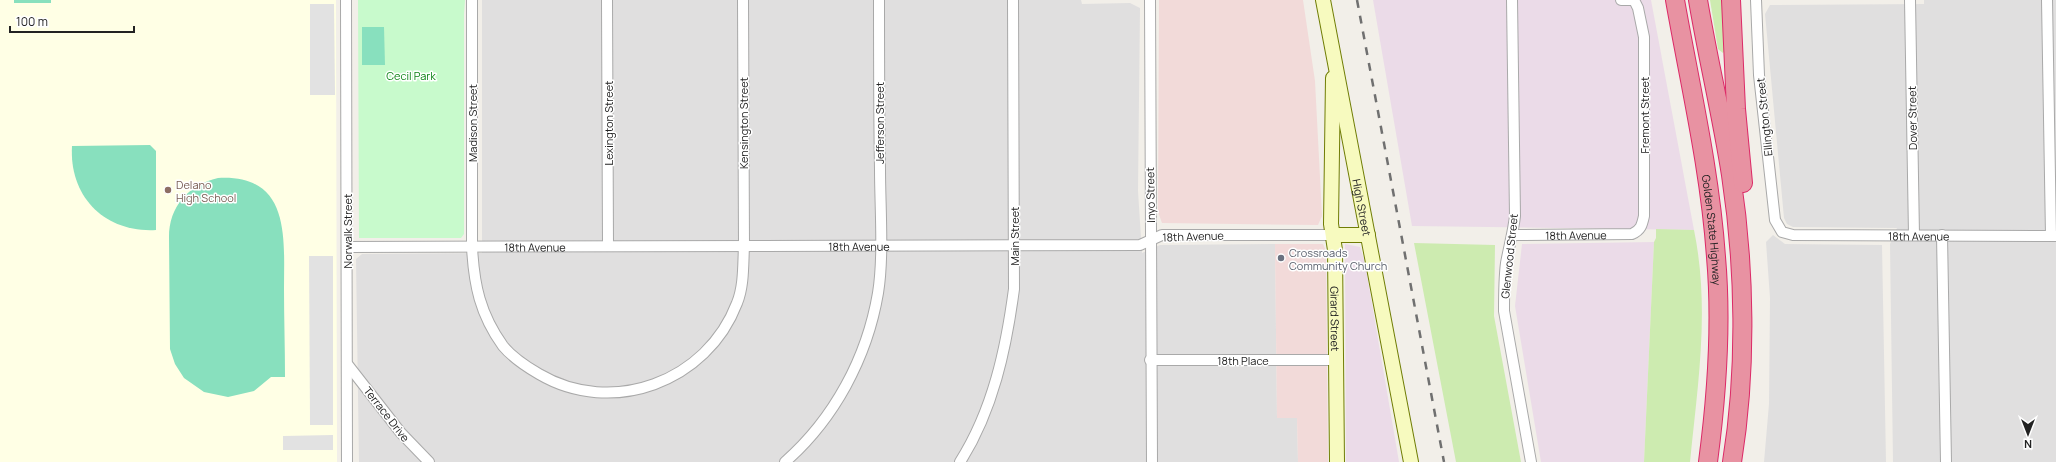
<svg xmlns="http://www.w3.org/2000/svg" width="2056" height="462" font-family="Manrope,sans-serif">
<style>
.residential{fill:#e0dfdf}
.commercial{fill:#f2dad9}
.industrial{fill:#ebdbe8}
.education{fill:#ffffe5}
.grass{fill:#cdebb0}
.park{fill:#c8facc}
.pitch{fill:#88e0be}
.parking{fill:#e2e2e2}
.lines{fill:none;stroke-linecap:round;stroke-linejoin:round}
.minor-casing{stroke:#a9a9a9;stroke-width:12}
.secondary-casing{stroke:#707d05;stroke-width:16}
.motorway-casing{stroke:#dc2a67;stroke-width:20}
.minor{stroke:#fff;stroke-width:10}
.secondary{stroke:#f7fabf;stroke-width:14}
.motorway{stroke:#e892a2;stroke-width:18}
.rail{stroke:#707070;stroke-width:2.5;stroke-dasharray:8 8;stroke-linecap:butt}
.education-dot{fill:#8d6e63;stroke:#fff;stroke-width:1.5}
.worship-dot{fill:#6b7280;stroke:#fff;stroke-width:1.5}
.labels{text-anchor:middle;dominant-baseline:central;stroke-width:3;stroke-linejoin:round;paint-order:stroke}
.park-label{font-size:11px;fill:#0c8416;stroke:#fff}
.street-label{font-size:11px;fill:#222;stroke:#fff}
.education-label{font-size:11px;fill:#785e54;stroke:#fff;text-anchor:start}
.worship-label{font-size:11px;fill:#5b616d;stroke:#fff;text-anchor:start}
</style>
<rect width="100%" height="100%" fill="#f2efe9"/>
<g class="residential">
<path d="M 482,0 L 1081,0 L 1082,4 L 1130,3 L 1140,8 L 1138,191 L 1142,253 L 1160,245 L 1275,244 L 1277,417 L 1297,418 L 1298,462 L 359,462 L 356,259 L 362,254 L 482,253 Z"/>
<path d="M 1924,0 L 2056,0 L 2056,462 L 1893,462 L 1890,244 L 1897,228 L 1793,227 L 1787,224 L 1784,218 L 1765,14 L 1770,5 L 1924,4 Z"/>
<path d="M 1773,235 L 1785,244 L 1882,245 L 1886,462 L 1764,462 L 1769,404 L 1770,298 L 1766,242 Z"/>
</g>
<g class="commercial">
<path d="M 1159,0 L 1303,0 L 1315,81 L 1322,216 L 1318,225 L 1162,223 L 1158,212 Z"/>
<path d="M 1275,244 L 1323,244 L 1326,251 L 1328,462 L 1298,462 L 1297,418 L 1277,418 Z"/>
</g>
<g class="industrial">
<path d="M 1373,0 L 1651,0 L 1694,230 L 1412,226 Z"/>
<path d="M 1654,242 L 1644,462 L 1541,462 L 1515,306 L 1522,244 Z"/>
<path d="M 1345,244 L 1360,247 L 1365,263 L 1399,462 L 1346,462 Z"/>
</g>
<path class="education" d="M 0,0 L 336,0 L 337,462 L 0,462 Z"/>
<g class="grass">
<path d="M 1710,0 L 1725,0 L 1727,47 L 1723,53 L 1718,49 Z"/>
<path d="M 1656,229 L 1694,230 C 1710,308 1698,383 1690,462 L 1644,462 L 1654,242 L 1656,238 Z"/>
<path d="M 1414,243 L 1495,245 L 1494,316 L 1521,462 L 1456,462 Z"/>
</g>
<path class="park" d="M 358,0 L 465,0 L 464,14 L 464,234 L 461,238 L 359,238 Z"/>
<g class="pitch">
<rect x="14" y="0" width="37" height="3"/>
<path d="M 362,27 L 384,27 L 385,65 L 362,65 Z"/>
<path d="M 150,145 L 156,151 L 156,230 C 105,233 69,197 72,146 Z"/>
<path d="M 218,178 C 291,174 284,238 284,289 C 284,318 285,348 285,377 L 271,377 L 254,391 L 228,397 L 204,392 L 184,378 L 175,364 L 170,349 L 169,237 C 169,207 188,185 218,178 Z"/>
</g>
<g class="parking">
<path d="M 310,4 L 334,4 L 335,95 L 310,95 Z"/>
<path d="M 309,256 L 333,256 L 333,425 L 310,425 Z"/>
<path d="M 333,435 L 333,450 L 283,450 L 283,436 Z"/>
</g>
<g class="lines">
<g class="minor-casing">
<g id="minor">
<path d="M 346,0 L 347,462"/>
<path d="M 472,0 L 472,247 C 474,285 480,314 503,346 C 512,357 527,367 539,374 C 612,417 707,382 737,303 C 744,286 743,265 744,246 L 743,0"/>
<path d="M 607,0 L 608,246"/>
<path d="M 1150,0 L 1152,462"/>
<path d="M 1512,0 L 1515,216 C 1513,233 1509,247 1506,263 C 1504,279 1504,295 1504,311 L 1531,462"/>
<path id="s1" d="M 1756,0 L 1759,75 L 1775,220 L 1782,232 L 1793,235 L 2056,236"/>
<path d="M 1910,0 L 1914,235"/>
<path d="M 2047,0 L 2051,236"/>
<path id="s2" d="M 1513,235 L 1632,234 C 1641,230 1642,225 1644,216 L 1644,37 L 1638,8 L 1634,0 L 1621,0"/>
<path d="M 1942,235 L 1946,462"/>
<path id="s3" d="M 347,247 L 1140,245 L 1162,235 L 1333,235"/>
<path d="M 1150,360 L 1336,360"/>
<path d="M 348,365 L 401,433 L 429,462"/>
<path d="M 785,462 C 834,419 867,358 878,293 C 884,256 880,207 880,169 C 879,113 879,56 879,0"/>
<path d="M 960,462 C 993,410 1006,349 1014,289 L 1013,0"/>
</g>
</g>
<g class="secondary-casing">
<g id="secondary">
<path id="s4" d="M 1323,0 L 1411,462"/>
<path id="s5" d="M 1333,78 L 1331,224 L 1335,250 L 1337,462"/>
<path d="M 1333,235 L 1368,235"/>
</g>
</g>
<g class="motorway-casing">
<g id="motorway">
<path id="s6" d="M 1675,0 C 1690,85 1710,170 1716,257 C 1722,325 1717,394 1708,462"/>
<path d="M 1698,0 C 1708,59 1722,117 1731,175 C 1745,267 1747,370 1732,462"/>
<path d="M 1731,0 L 1736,109 L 1743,183"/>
</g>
</g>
<use href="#minor" class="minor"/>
<use href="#secondary" class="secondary"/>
<use href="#motorway" class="motorway"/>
<path class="rail" d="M 1357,0 L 1444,462"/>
</g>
<circle class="education-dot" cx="168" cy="190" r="4"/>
<circle class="worship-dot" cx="1281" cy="258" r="4"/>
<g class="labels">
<g class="park-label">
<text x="411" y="75">Cecil Park</text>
</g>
<g class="street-label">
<text transform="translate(1644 115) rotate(-90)">Fremont Street</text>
<text transform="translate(1764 117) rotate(-96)">Ellington Street</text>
<text transform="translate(1912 118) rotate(-91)">Dover Street</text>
<text transform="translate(472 123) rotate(-90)">Madison Street</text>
<text transform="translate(608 123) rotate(-90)">Lexington Street</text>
<text transform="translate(743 123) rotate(-90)">Kensington Street</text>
<text transform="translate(879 123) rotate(-90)">Jefferson Street</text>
<text transform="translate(1150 195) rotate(-91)">Inyo Street</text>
<text stroke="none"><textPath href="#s4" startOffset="211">High Street</textPath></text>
<text stroke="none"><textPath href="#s6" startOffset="233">Golden State Highway</textPath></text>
<text transform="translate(347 231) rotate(-90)">Norwalk Street</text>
<text stroke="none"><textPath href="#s2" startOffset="63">18th Avenue</textPath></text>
<text stroke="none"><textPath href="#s1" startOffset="372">18th Avenue</textPath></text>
<text transform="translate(1014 236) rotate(-90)">Main Street</text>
<text transform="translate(1193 236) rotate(-2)">18th Avenue</text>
<text stroke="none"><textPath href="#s3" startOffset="188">18th Avenue</textPath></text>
<text stroke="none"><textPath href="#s3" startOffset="512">18th Avenue</textPath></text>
<text transform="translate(1509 256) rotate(-84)">Glenwood Street</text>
<text stroke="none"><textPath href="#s5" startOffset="241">Girard Street</textPath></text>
<text x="1243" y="360">18th Place</text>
<text transform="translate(387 414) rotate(52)">Terrace Drive</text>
</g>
<g class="education-label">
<text x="176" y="184">Delano<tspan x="176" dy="13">High School</tspan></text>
</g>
<g class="worship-label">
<text x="1289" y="252">Crossroads<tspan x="1289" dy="13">Community Church</tspan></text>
</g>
</g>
<g transform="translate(2028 434) rotate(180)" stroke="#ffffff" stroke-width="3" paint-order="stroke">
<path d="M0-3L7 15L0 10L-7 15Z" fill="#222222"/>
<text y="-6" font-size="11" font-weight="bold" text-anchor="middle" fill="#222222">N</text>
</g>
<path d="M10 26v6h124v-6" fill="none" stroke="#222222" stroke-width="2"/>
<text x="16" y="26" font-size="12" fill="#222222" stroke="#ffffff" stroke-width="3" paint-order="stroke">100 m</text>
</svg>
